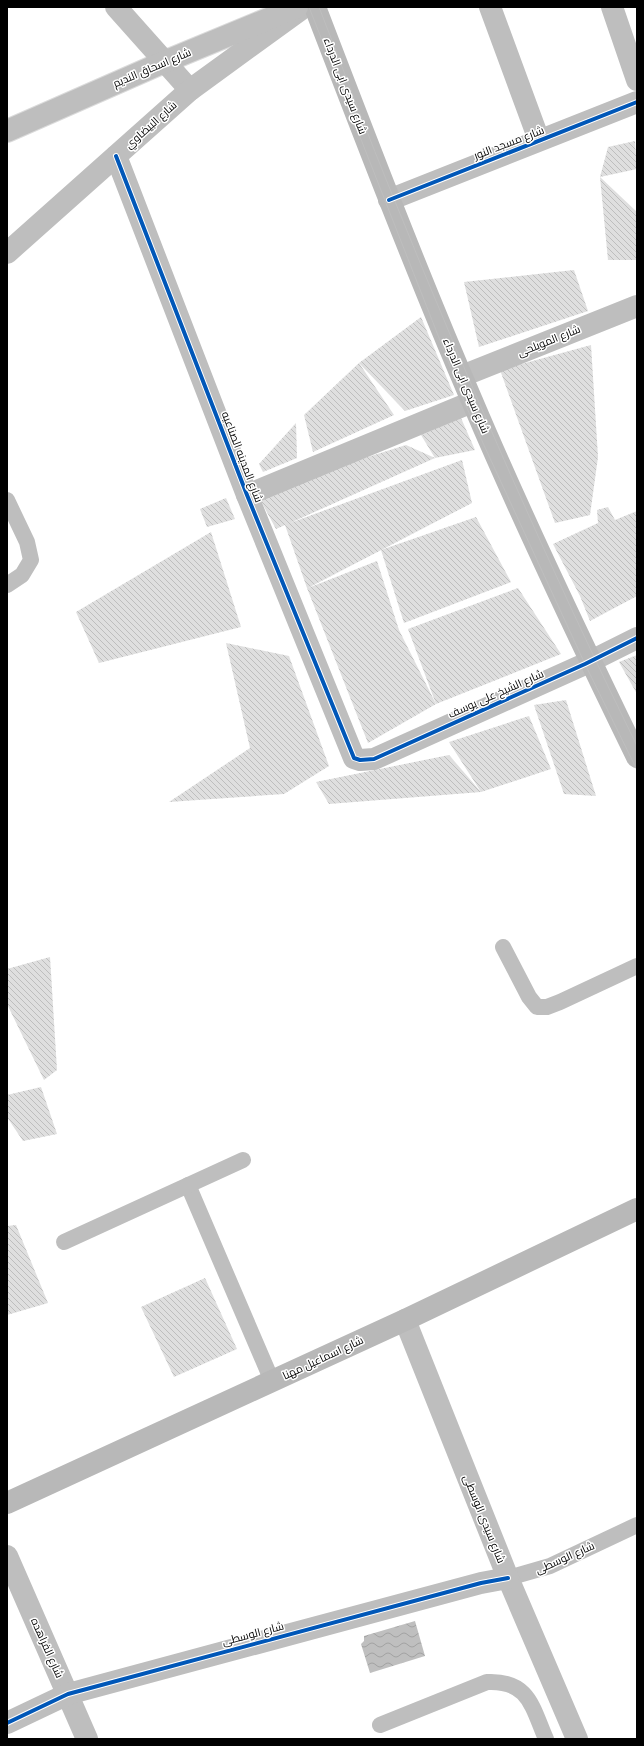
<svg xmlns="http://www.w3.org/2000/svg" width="644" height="1746" font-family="Figtree,Cairo,sans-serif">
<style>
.water{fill:url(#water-waves)}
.building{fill:url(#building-back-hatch)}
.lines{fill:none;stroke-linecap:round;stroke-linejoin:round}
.primary-casing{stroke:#dbdbdb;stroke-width:24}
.lane{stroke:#bebebe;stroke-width:16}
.street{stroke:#bebebe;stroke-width:22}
.secondary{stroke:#b8b8b8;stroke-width:22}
.primary{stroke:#bebebe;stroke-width:22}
.tram{stroke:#bebebe;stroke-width:1}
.cycleway-casing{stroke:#fff;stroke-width:6}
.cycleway{stroke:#0057b8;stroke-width:4}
.labels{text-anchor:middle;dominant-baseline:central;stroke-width:3;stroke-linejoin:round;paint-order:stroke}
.street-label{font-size:11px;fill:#000;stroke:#fff}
</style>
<defs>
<pattern id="water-waves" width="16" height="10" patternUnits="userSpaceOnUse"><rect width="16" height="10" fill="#bfbfbf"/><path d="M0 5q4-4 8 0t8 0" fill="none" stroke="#a2a2a2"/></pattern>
<pattern id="building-back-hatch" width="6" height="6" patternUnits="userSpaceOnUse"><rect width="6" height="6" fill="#dfdfdf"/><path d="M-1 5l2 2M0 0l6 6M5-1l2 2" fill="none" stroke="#bebebe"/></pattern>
</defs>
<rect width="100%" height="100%" fill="#fff"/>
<path class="water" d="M 415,1621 L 425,1656 L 370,1673 L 361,1644 L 364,1641 L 364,1636 Z"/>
<g class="building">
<path d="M 635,141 L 637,169 L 600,177 L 608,147 Z"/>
<path d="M 600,177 L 637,212 L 637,260 L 608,260 Z"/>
<path d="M 574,270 L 588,311 L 479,347 L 464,282 Z"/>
<path d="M 421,317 L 454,395 L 405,411 L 359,363 Z"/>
<path d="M 591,345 L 598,457 L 590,515 L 555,523 L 500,370 Z"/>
<path d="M 359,363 L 394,415 L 313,452 L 304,415 Z"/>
<path d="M 461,418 L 475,450 L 435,458 L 421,435 Z"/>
<path d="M 296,423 L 297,458 L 263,472 L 259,464 Z"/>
<path d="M 406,445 L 435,458 L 290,523 L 462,460 L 472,503 L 308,588 L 377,561 L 399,630 L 436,704 L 368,743 L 307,588 L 285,525 L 276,529 L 256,492 Z"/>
<path d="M 226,498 L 235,519 L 207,527 L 200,509 Z"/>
<path d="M 608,507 L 615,520 L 637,511 L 637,596 L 590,621 L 580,596 L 553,544 L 598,523 L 597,510 Z"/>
<path d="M 476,517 L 511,582 L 404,623 L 381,550 Z"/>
<path d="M 211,532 L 241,627 L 99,663 L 76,612 Z"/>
<path d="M 518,588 L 561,654 L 436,704 L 408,629 Z"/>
<path d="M 226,643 L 289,656 L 329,766 L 284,794 L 169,802 L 250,748 Z"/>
<path d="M 637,655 L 637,694 L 619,662 Z"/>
<path d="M 566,700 L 596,796 L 564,794 L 534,705 Z"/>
<path d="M 529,716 L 551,769 L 481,792 L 329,804 L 316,782 L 449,755 L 481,792 L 449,742 Z"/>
<path d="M 50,957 L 57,1070 L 44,1080 L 7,1004 L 7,969 Z"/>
<path d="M 41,1087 L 57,1134 L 23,1141 L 7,1117 L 7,1095 Z"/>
<path d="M 16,1225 L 48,1303 L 7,1315 L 7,1226 Z"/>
<path d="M 205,1278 L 237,1349 L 174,1377 L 141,1307 Z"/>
</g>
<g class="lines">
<g class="primary-casing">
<path id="primary" d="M 7,131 L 164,62 L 297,7"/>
</g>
<g class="lane">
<path d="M 7,500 L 27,542 L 31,560 L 22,575 L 7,585"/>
<path d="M 503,947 L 529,997 L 537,1007 L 547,1007 L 560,1002 L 637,966"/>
<path d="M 188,1185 L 272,1381"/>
<path d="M 64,1242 L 243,1160"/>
<path d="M 508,1578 L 550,1566 L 637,1525"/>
<path d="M 380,1725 L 487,1682 C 529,1680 532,1707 546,1739"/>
</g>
<g class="street">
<path d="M 116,7 L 190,90"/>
<path d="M 490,7 L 539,140"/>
<path d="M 612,7 L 637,80"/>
<path d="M 116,156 L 247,495 L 354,758 L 360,760 L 374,759 L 585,664 L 637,638"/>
<path d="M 389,200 L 637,102"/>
<path d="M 7,253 L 190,90 L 300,10"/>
<path d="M 462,376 L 637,306"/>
<path d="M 247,495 L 472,402"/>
<path d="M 405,1320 L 508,1578 L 577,1739"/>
<path d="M 7,1556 L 87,1739"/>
<path d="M 7,1723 L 68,1694 L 481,1583 L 508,1578"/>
</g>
<g class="secondary">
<path d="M 315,7 C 366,140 417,273 473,403 C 524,523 580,640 637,757"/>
<path d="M 7,1503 L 405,1320 L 637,1209"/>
</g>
<use href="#primary" class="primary"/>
<g class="tram">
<path d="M 309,7 L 465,404 L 585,664 L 637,770"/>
<path d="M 319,7 C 344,71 368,136 394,199 C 469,384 549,567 637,746"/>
</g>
<g class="cycleway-casing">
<g id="cycleway">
<path d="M 116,156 L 247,495 L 354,758 L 360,760 L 374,759 L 585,664 L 637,638"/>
<path d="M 389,200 L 637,102"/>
<path d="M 7,1723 L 68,1694 L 481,1583 L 508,1578"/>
</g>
</g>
<use href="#cycleway" class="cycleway"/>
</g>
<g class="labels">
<g class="street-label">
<text transform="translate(152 68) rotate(-23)">شارع اسحاق النديم</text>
<text transform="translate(345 86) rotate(69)">شارع سيدى ابى الدرداء</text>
<text transform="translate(151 125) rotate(-42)">شارع البيضاوي</text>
<text transform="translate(509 143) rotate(-21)">شارع مسجد النور</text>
<text transform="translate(549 341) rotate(-22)">شارع المويلحى</text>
<text transform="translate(466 386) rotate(67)">شارع سيدى ابى الدرداء</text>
<text transform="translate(242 457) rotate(69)">شارع المدينه الصناعيه</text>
<text transform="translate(496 694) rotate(-24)">شارع الشيخ على يوسف</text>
<text transform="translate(323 1358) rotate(-25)">شارع اسماعيل مهنا</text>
<text transform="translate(484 1519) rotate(68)">شارع سيدى الوسطى</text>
<text transform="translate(565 1558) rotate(-24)">شارع الوسطى</text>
<text transform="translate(253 1634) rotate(-15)">شارع الوسطى</text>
<text transform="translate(47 1648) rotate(66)">شارع الفراهده</text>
</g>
</g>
<rect width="644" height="1746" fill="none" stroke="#000000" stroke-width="16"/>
</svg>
